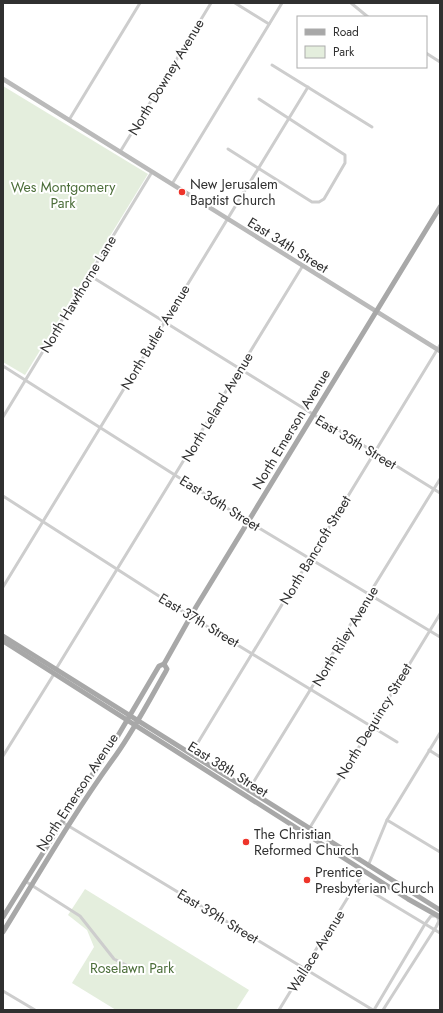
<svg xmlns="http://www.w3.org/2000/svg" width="443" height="1013" font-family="Jost,sans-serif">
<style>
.green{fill:#e4eedd}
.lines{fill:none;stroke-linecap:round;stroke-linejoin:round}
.street{stroke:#cdcdcd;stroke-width:3}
.secondary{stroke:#bababa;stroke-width:4.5}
.primary{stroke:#a8a8a8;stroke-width:5}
.poi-dot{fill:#ee342a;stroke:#fff;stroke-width:1.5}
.labels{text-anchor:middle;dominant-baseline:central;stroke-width:4;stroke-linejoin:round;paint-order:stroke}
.street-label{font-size:14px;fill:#303030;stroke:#fff}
.poi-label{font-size:14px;fill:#303030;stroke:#fff;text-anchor:start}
.park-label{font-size:14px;fill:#4c6e3a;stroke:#fff}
</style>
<rect width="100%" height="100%" fill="#fff"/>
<g class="green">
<path d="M 3,86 L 148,174 L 25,375 L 3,362 Z"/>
<path d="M 85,889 L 249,990 L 236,1010 L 116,1010 L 72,983 L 94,947 L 87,930 L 68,915 Z"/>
</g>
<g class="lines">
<g class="street">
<path d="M 235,3 L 269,24"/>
<path d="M 351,3 L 368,17"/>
<path d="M 426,53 L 440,62"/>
<path d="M 272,65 L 372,127"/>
<path d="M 69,120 L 140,3"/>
<path d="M 228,149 L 312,202 L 319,202 L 324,199 L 345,163 L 345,155 L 259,99"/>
<path d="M 120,152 L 211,3"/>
<path d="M 172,184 L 282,3"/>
<path d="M 89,275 L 440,493"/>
<path d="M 3,366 L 249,522 L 440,637"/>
<path d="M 3,417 L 152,172"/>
<path d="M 3,496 L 190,616 L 397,742"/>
<path d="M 3,587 L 308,87"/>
<path d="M 56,669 L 302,267"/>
<path d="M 429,750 L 440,757"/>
<path d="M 191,754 L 440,345"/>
<path d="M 3,756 L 54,674"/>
<path d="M 248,791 L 440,479"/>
<path d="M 387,820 L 440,852"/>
<path d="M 62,822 L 373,1010"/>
<path d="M 309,829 L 440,614"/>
<path d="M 368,866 L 387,820 L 440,733"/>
<path d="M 25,881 L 80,916 L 114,959 L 130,967"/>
<path d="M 357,883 L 440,933"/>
<path d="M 3,991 L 35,1010"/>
<path d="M 279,1010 L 364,871"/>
<path d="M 374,1010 L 425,924 L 431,916 L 437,916"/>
<path d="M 383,1010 L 436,927 L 439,921 L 437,916"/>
</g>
<path class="secondary" d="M 3,79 L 440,351"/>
<g class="primary">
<path d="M 3,636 L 440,910"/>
<path d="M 3,641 L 408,899 L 440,917"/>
<path d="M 3,917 L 84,787 L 116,739 L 159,666 L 164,664 L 196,607 L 440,207"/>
<path d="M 3,932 C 40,872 75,811 116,755 C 135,728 150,699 166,671 L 167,669 L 164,664"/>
</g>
</g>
<g class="poi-dot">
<circle cx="182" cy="192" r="4"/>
<circle cx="246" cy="842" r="4"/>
<circle cx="307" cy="880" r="4"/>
</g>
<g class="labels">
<g class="street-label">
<text transform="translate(166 77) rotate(-59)">North Downey Avenue</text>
<text transform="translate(288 245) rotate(32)">East 34th Street</text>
<text transform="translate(78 294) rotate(-59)">North Hawthorne Lane</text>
<text transform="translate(155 337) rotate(-59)">North Butler Avenue</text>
<text transform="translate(217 407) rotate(-59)">North Leland Avenue</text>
<text transform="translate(291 429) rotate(-59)">North Emerson Avenue</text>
<text transform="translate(356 442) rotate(31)">East 35th Street</text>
<text transform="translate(220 503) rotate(32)">East 36th Street</text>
<text transform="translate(315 550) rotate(-59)">North Bancroft Street</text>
<text transform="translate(199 620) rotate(31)">East 37th Street</text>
<text transform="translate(345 636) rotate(-59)">North Riley Avenue</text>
<text transform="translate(374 721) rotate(-59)">North Dequincy Street</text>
<text transform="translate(228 769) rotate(32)">East 38th Street</text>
<text transform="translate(77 792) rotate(-57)">North Emerson Avenue</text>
<text transform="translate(218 916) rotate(31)">East 39th Street</text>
<text transform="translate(316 951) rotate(-58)">Wallace Avenue</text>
</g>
<g class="poi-label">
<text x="190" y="184">New Jerusalem<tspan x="190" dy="16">Baptist Church</tspan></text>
<text x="254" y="834">The Christian<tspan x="254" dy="16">Reformed Church</tspan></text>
<text x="315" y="872">Prentice<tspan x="315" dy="16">Presbyterian Church</tspan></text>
</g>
<g class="park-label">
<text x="63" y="187">Wes Montgomery<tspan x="63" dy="16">Park</tspan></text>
<text x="132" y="968">Roselawn Park</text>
</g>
</g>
<rect width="443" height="1013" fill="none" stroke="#303030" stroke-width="8"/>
<rect x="297" y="16" width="130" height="52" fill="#ffffff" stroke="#acacac"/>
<rect x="305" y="29" width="20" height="6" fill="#a8a8a8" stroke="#acacac"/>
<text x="333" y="36" font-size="12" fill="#303030">Road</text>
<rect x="305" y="46" width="20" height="12" fill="#e4eedd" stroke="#acacac"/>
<text x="333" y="56" font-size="12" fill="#303030">Park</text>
</svg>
